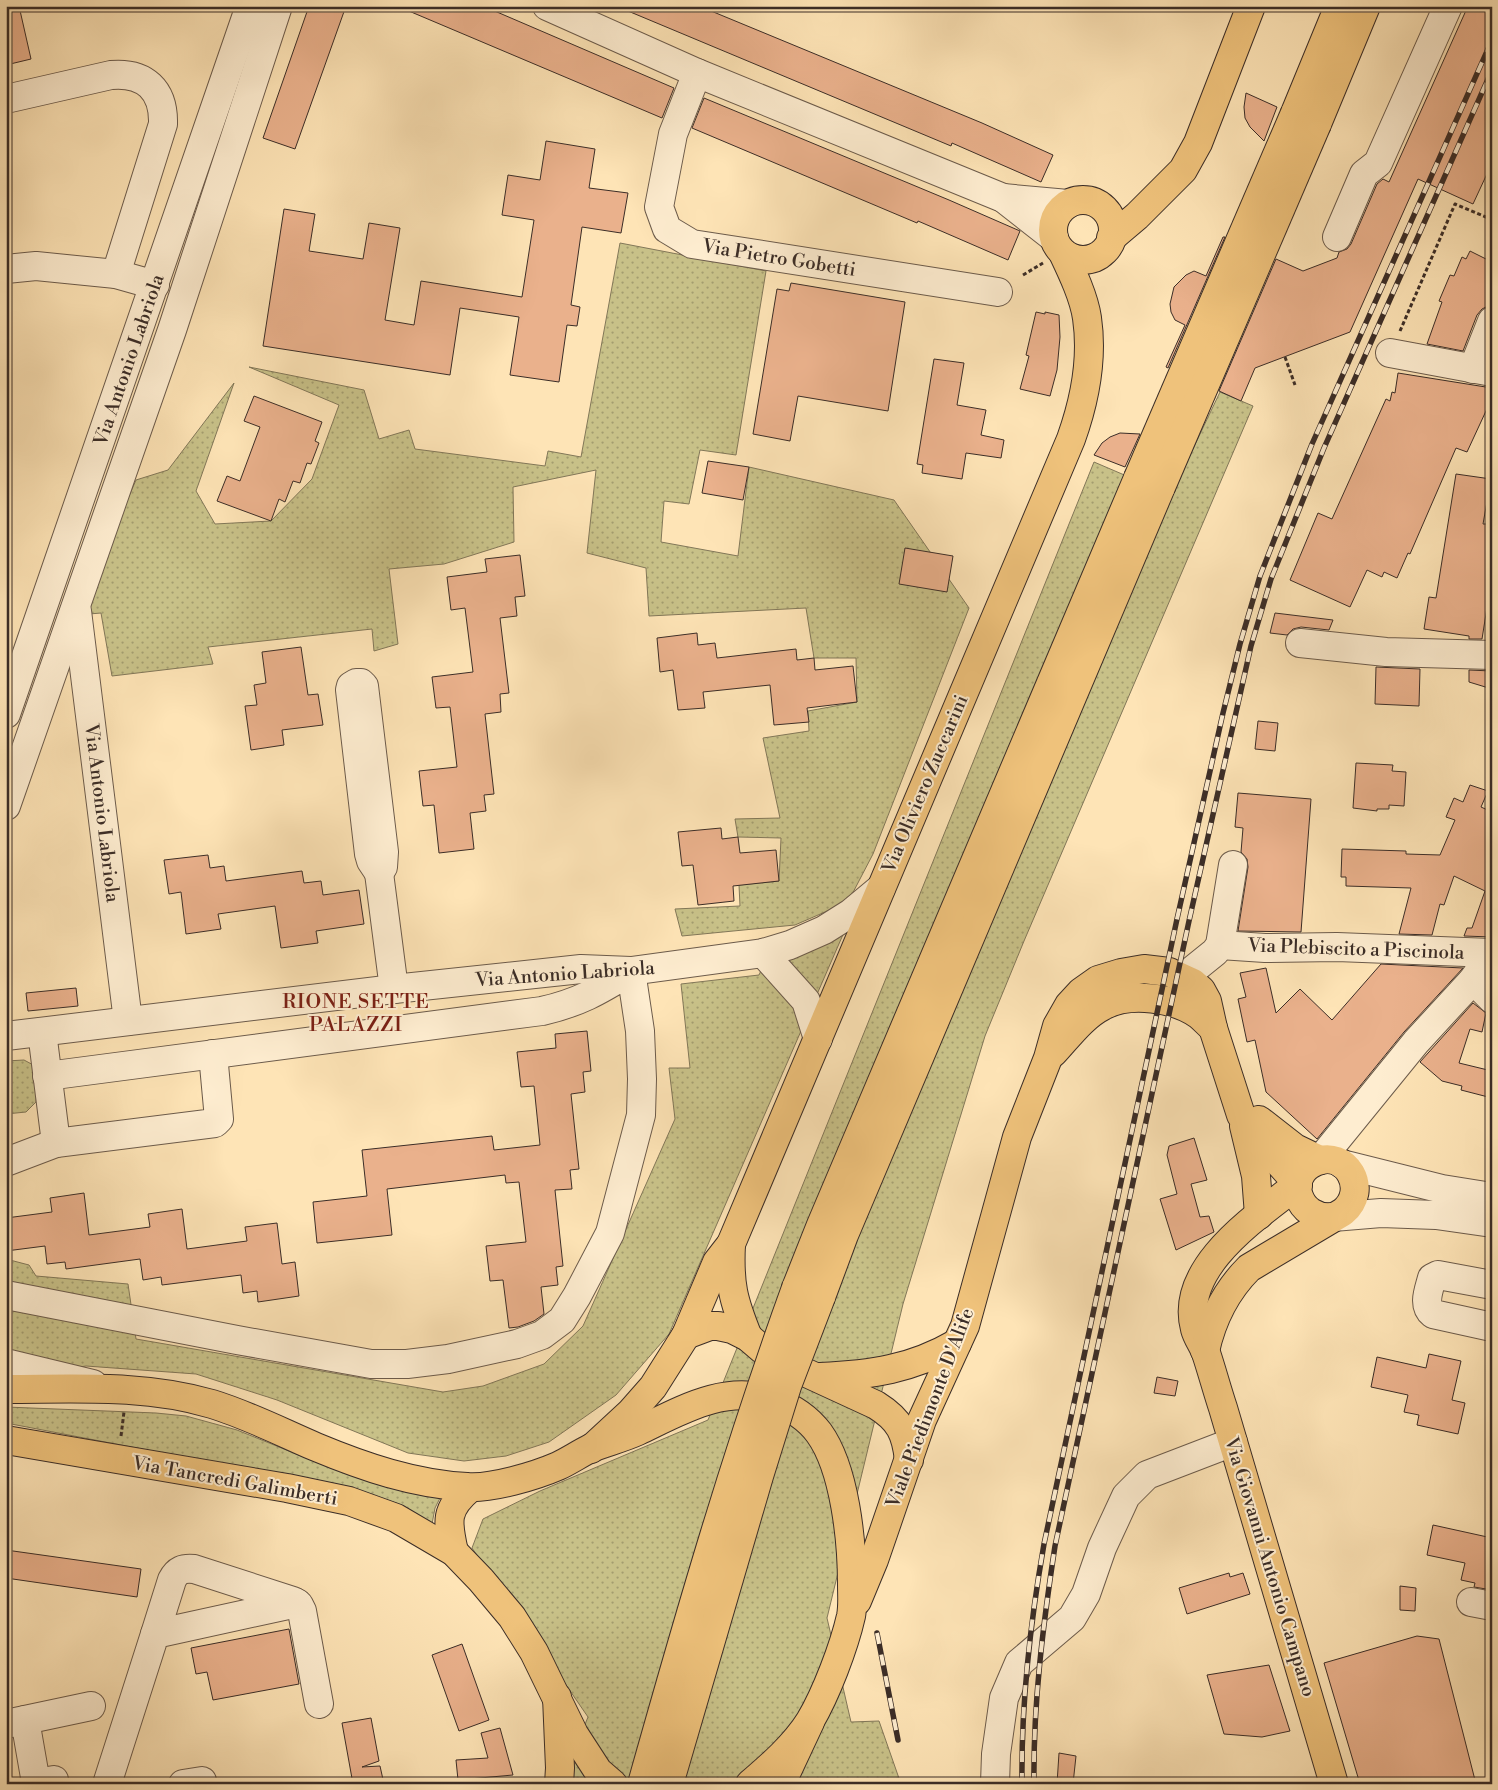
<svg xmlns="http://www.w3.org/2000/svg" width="1498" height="1790" font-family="'Libre Bodoni',serif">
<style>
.grass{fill:url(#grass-dots);stroke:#827758}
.building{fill:#eab18c;stroke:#3b2d27}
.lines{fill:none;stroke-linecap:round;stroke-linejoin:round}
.minor-casing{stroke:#6c5b4b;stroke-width:30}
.major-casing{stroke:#3b2d27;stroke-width:30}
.highway-casing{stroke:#3b2d27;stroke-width:30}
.path{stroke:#3b2d27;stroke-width:3;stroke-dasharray:4 2.5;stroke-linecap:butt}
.minor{stroke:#feedd0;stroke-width:28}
.major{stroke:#efc27b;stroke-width:28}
.highway{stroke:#efc27b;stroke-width:28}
.rail-casing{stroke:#3b2d27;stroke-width:5.5}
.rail{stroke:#feedd0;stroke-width:4;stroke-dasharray:11;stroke-linecap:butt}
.highway-bridge-casing{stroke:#3b2d27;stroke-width:30;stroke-linecap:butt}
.highway-bridge{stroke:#efc27b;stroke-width:28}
.labels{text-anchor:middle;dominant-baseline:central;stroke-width:4;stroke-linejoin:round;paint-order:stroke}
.street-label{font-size:19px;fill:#3b2d27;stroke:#feedd0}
.neighbourhood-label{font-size:20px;letter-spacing:1px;fill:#7a1f14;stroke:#feedd0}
</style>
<defs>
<pattern id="grass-dots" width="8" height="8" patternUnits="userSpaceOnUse" patternTransform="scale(1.25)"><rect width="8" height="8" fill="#c8c188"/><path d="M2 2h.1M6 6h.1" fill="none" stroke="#a49d6f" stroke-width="1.8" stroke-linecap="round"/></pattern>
</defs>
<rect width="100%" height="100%" fill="#fee4b6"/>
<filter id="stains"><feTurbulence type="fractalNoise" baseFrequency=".004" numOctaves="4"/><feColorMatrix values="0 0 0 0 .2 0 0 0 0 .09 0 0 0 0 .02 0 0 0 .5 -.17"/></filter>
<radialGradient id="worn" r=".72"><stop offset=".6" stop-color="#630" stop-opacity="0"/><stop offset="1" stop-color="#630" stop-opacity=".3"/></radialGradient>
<g class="grass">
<path d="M 620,243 L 766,271 L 736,455 L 700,450 L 689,504 L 664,501 L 661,542 L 738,556 L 749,467 L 894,500 L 969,608 L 873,854 L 848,902 L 795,925 L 682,936 L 675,909 L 740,906 L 739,885 L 779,881 L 781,838 L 738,837 L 735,819 L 780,818 L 763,738 L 809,731 L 808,711 L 857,702 L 856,658 L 814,658 L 806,608 L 649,616 L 646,568 L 587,553 L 596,470 L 513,487 L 514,542 L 444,564 L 389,569 L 398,644 L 374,651 L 372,629 L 208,647 L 213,664 L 112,676 L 101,613 L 77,615 L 136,480 L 168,470 L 234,383 L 196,491 L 215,524 L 271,521 L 312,479 L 339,405 L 249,367 L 364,390 L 379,439 L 409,430 L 415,449 L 545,466 L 548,451 L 581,457 Z"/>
<path d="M 1220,392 L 1253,406 L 1024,941 L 985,1036 L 903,1304 L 827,1618 L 851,1722 L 879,1721 L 901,1784 L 561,1784 L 588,1717 L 472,1548 L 483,1519 L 540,1491 L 708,1420 L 1094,462 L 1171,495 Z"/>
<path d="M 845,930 L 669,1334 L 616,1395 L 549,1442 L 506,1456 L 464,1461 L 408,1453 L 277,1400 L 196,1374 L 86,1366 L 13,1378 L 6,1377 L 6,1259 L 29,1265 L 36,1276 L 128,1284 L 136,1339 L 443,1392 L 483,1386 L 544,1364 L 583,1326 L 675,1119 L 669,1068 L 690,1068 L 681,984 L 759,975 L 770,951 Z"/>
<path d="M 24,1060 L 37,1067 L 36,1102 L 26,1112 L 6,1114 L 6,1061 Z"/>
<path d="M 6,1407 L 156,1413 L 186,1416 L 237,1430 L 321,1464 L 394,1488 L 440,1498 L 435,1508 L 432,1524 L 399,1504 L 369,1494 L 340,1487 L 6,1423 Z"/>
</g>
<g class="building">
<path d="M 6,6 L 19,6 L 31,59 L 6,65 Z"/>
<path d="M 309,6 L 346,6 L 295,149 L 263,138 Z"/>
<path d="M 397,6 L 483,6 L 674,88 L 662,118 Z"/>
<path d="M 616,6 L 699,6 L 982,123 L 1053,155 L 1041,182 L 952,143 L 951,146 Z"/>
<path d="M 1468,6 L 1492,6 L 1492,163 L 1473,204 L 1418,179 L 1350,332 L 1255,368 L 1241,401 L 1219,391 L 1276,259 L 1303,271 L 1337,258 L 1339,252 L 1347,249 L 1351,244 L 1377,184 L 1383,179 L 1389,182 Z"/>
<path d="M 1246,93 L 1277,107 L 1264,141 L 1250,127 L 1245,118 L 1244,107 Z"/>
<path d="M 704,98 L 949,200 L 1020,231 L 1008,260 L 918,221 L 917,223 L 692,128 Z"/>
<path d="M 546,141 L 595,149 L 589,188 L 628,193 L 621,233 L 582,227 L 571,305 L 580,307 L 577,326 L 567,325 L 559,382 L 510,375 L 519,317 L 460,308 L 450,375 L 263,346 L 284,209 L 315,214 L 309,251 L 363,259 L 369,223 L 400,228 L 385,320 L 414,325 L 421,281 L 522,297 L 534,220 L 502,215 L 508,175 L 540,180 Z"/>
<path d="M 1223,237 L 1225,237 L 1168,368 L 1166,367 L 1185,325 L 1175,320 L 1171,312 L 1170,304 L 1174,287 L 1186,275 L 1194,271 L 1206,276 Z"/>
<path d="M 1470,251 L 1492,262 L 1492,297 L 1488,306 L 1482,309 L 1477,315 L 1463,351 L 1427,344 L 1442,302 L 1439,301 L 1450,275 L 1454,276 L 1462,257 L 1466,259 Z"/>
<path d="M 791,283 L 905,302 L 888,411 L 798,396 L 790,441 L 753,434 L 777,289 L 789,291 Z"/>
<path d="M 1036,312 L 1045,314 L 1045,312 L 1059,315 L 1060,337 L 1057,370 L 1050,396 L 1020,389 L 1029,356 L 1026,355 Z"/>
<path d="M 934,359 L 964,363 L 957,405 L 986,410 L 981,435 L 1004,440 L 1001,458 L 966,453 L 962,479 L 922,473 L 923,465 L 917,464 Z"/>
<path d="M 1398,373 L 1492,388 L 1492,398 L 1467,452 L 1456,448 L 1410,554 L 1408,553 L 1397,578 L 1384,572 L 1382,577 L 1367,570 L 1350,607 L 1290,580 L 1318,513 L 1332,519 L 1386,399 L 1390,401 L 1392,392 L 1395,393 Z"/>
<path d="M 254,396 L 322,422 L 315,441 L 319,443 L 311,464 L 307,463 L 300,483 L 293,481 L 285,502 L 279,499 L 271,521 L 217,501 L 227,476 L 240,481 L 260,427 L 244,421 Z"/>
<path d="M 1120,433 L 1140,434 L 1125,467 L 1094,455 L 1102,443 L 1110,437 Z"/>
<path d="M 708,461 L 749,467 L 743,500 L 702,493 Z"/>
<path d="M 1456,474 L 1491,479 L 1483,524 L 1492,524 L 1492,601 L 1488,601 L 1482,639 L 1469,639 L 1469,636 L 1424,629 L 1429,597 L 1436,598 Z"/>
<path d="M 905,548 L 953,556 L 947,592 L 899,584 Z"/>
<path d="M 520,555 L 525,596 L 515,597 L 517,616 L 500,618 L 509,693 L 500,694 L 501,712 L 485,714 L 494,794 L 484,795 L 486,811 L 470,813 L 474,849 L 439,853 L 434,805 L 423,806 L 419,771 L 457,767 L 450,707 L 436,708 L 432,677 L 473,672 L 465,608 L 451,610 L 447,577 L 487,572 L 485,559 Z"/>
<path d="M 1275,613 L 1333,620 L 1329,630 L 1301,627 L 1293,629 L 1287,635 L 1270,633 Z"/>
<path d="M 697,633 L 698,645 L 715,643 L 717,658 L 796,649 L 797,660 L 814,658 L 815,670 L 853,666 L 857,702 L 807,708 L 809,722 L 774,725 L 770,685 L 703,692 L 705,708 L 678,710 L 673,670 L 660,672 L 657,638 Z"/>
<path d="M 301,647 L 308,695 L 318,694 L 323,725 L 282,730 L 284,745 L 251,750 L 245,706 L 257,705 L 254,685 L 266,683 L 262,652 Z"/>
<path d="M 1376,667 L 1420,669 L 1419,706 L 1375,704 Z"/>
<path d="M 1469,670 L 1492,671 L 1492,689 L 1469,682 Z"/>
<path d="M 1258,721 L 1278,723 L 1275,751 L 1255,749 Z"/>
<path d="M 1356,763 L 1393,765 L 1392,771 L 1406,772 L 1404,806 L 1389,805 L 1389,809 L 1377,809 L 1377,811 L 1353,808 Z"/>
<path d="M 1470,785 L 1488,791 L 1481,807 L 1492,812 L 1492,937 L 1464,936 L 1467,928 L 1472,928 L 1485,891 L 1454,876 L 1444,905 L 1440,904 L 1432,935 L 1399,934 L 1411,888 L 1346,886 L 1346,877 L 1341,877 L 1342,849 L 1406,851 L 1406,854 L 1440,855 L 1455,820 L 1446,817 L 1454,798 L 1463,802 Z"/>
<path d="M 1238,793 L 1311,799 L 1301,932 L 1238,931 L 1248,867 L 1247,859 L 1241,852 L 1243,828 L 1235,827 Z"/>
<path d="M 721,828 L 722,839 L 738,837 L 740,853 L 776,850 L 779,881 L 733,886 L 734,901 L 698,905 L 693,865 L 682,866 L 678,832 Z"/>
<path d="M 208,855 L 210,868 L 224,866 L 226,881 L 302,871 L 304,883 L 321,881 L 323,895 L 359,890 L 364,924 L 316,931 L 318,943 L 281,948 L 275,906 L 218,914 L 221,929 L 186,934 L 181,892 L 169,894 L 164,860 Z"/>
<path d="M 1381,964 L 1463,968 L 1404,1032 L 1317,1139 L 1266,1092 L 1255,1040 L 1247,1042 L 1238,999 L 1246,997 L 1240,973 L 1266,968 L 1276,1013 L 1300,989 L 1332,1020 Z"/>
<path d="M 76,988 L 78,1006 L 28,1011 L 26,993 Z"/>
<path d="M 1473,1003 L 1486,1013 L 1482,1032 L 1470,1029 L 1459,1063 L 1492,1071 L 1492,1098 L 1461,1090 L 1462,1086 L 1442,1081 L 1420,1062 Z"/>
<path d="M 587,1031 L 591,1071 L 583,1072 L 585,1092 L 571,1094 L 579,1169 L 570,1170 L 572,1189 L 555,1190 L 563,1266 L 556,1267 L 558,1285 L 541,1287 L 544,1314 L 534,1321 L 518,1327 L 509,1328 L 503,1280 L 490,1281 L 486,1246 L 526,1242 L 519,1182 L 506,1183 L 505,1175 L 387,1189 L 392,1235 L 317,1243 L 313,1202 L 367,1196 L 362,1150 L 492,1136 L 494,1150 L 540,1145 L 534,1086 L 521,1087 L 517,1052 L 556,1048 L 555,1034 Z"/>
<path d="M 1194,1138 L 1207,1180 L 1191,1184 L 1200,1217 L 1209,1216 L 1214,1232 L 1176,1250 L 1160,1199 L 1177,1194 L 1167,1155 L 1169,1146 Z"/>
<path d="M 84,1193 L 89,1235 L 150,1227 L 148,1214 L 182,1209 L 187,1249 L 247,1241 L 245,1227 L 277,1223 L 282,1264 L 295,1262 L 299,1296 L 258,1302 L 257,1291 L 243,1293 L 241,1275 L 162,1285 L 161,1277 L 143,1280 L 140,1259 L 66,1269 L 65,1262 L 47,1264 L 45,1246 L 6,1251 L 6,1218 L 52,1212 L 50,1198 Z"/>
<path d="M 1429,1354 L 1461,1361 L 1452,1400 L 1465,1403 L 1458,1434 L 1417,1425 L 1419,1415 L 1404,1412 L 1408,1395 L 1371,1387 L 1377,1357 L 1426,1368 Z"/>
<path d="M 1157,1377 L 1178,1381 L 1175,1396 L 1154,1393 Z"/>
<path d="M 1433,1525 L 1492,1538 L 1492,1590 L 1474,1587 L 1475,1583 L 1461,1580 L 1465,1563 L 1427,1555 Z"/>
<path d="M 6,1550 L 141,1569 L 137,1597 L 6,1578 Z"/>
<path d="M 1229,1573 L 1230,1577 L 1243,1573 L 1250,1594 L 1187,1614 L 1179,1588 Z"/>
<path d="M 1400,1586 L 1416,1588 L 1415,1611 L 1400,1610 Z"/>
<path d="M 289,1629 L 299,1684 L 213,1700 L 207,1672 L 196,1674 L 191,1648 Z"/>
<path d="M 1417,1636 L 1439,1639 L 1476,1784 L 1360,1784 L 1324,1663 Z"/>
<path d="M 462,1644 L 489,1720 L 459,1731 L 432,1655 Z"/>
<path d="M 1269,1665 L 1290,1731 L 1262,1737 L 1224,1734 L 1207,1675 Z"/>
<path d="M 371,1718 L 379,1761 L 362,1767 L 380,1766 L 384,1784 L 353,1784 L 342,1723 Z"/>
<path d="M 500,1728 L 513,1775 L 458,1780 L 456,1760 L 488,1758 L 481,1733 Z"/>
<path d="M 1059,1753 L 1076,1756 L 1073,1784 L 1057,1784 Z"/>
</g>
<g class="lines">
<g class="minor-casing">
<g id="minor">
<path d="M 547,6 L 697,73 L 1003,198 L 1054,238"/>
<path d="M 697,73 L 673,134 L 659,207 L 667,229 L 692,244 L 998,292"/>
<path d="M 6,99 L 111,75 C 145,72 164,90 163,124 L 116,274"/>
<path d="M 1003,198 L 1068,204"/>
<path d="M 1337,237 L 1364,174 L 1378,163 L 1448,6"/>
<path d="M 6,269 L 36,266 L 116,274 L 155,285"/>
<path d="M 1390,353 L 1492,372"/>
<path d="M 1473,369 L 1492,321"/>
<path d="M 77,611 L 128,1021"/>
<path d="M 1300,643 L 1386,652 L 1492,655"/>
<path d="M 356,683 L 361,683 L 364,686 L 384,852 L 383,867 L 379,873 L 371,861 L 369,854 L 350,690 L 351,686 Z"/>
<path d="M 6,714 L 250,6"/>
<path d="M 6,806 L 172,330 L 278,6"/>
<path d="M 379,873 L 394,989"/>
<path d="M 1220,945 L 1265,948 L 1337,947 L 1491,953"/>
<path d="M 763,953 L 806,1001 L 818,1039"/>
<path d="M 1184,977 L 1215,952 L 1220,945 L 1233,865"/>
<path d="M 1473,980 L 1492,999"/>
<path d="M 42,1032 L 56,1143"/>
<path d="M 6,1036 L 394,989 L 581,969 L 631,971 L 763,953 L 790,945 L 824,930 L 851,913 L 881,888"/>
<path d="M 1320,1160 L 1416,1042 L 1473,980 L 1492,952"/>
<path d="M 6,1162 L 56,1143 L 215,1123 L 219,1119 L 213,1054"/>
<path d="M 1342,1164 L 1442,1189 L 1492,1197"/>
<path d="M 1333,1217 L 1381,1213 L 1436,1215 L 1492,1223"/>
<path d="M 1492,1285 L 1438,1275 L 1432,1278 C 1429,1290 1422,1305 1433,1314 L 1492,1327"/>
<path d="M 6,1295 L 237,1340 L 371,1364 L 407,1364 L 448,1359 L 517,1344 L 542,1335 L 562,1320 L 577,1296 L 610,1233 L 641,1115 L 642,1079 L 640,1031 L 631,971 C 599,991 578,1003 542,1011 L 47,1076"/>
<path d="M 6,1363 L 93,1384"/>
<path d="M 1471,1602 L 1492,1606"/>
<path d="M 155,1634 L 172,1580 C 177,1570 183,1568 194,1569 L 293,1601 L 299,1605 L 302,1611 L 319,1704"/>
<path d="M 25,1720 L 36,1783 L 54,1780"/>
<path d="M 6,1724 L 91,1706"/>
<path d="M 107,1784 L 155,1634 L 297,1603"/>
<path d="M 183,1784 L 202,1781"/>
<path d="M 995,1784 L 996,1754 L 1004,1698 L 1019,1663 L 1072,1618 L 1086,1594 L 1102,1548 L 1126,1496 L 1147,1475 L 1233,1442"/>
</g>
</g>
<g class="major-casing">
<g id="major">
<circle cx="1083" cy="230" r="30"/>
<path d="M 1111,238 L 1137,216 L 1183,170 L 1198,143 L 1251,6"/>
<path d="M 1053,1053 C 1068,1037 1083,1016 1103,1006 C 1130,991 1175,998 1199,1015 C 1204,1019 1208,1024 1213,1028"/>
<path d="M 1259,1120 L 1295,1148 L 1320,1160"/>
<path d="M 1244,1126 L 1256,1176 L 1259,1215"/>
<path d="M 1298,1184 C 1258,1216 1178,1267 1195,1329 C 1197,1337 1203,1345 1206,1353 C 1212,1371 1217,1390 1223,1408 L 1334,1784"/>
<path d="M 731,1244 C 729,1284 733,1300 748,1337"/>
<path d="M 686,1335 L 710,1326 L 718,1326 L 732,1329 L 748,1337 L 762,1349 L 787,1364 L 876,1405 C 900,1420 906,1433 909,1460"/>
<path d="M 1205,1351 C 1212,1319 1225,1292 1249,1268 L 1343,1212 C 1370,1190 1346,1148 1315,1162 C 1283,1176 1298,1221 1333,1217"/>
<path d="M 820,1377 C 871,1375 912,1369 957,1343"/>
<path d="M 6,1389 C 75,1389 145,1384 212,1404 C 248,1415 281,1432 316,1447 C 364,1467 414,1484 467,1487 C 491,1489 535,1476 558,1466 C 569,1461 579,1454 591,1448 C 606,1442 623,1438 638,1431 C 680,1411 726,1383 774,1401 C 793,1408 807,1417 819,1433 C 845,1469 852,1541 852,1585 C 852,1595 853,1606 851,1616 C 844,1647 826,1694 810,1721 C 795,1745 771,1766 750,1784"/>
<path d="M 6,1440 L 287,1488 L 349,1501 L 396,1518 L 454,1552 L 481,1580 L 512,1617 L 534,1652 L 574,1734 L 598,1771 L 613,1784"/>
<path d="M 591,1449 L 631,1412 L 653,1387 L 686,1335 L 717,1262 L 731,1244 L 1071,439 C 1085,400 1093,359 1087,318 C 1084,297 1072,272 1063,253"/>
<path d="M 454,1552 C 447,1521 445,1509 470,1488"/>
<path d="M 857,1601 L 874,1560 L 922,1420 L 965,1326 L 1017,1137 L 1048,1058 L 1057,1026 L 1069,1005 L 1081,992 L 1098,980 L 1121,973 L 1144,969 L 1169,972 L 1193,983 L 1201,990 L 1207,1001 L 1213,1028 L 1241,1115 L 1261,1143 L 1298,1184"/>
</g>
</g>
<g class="highway-casing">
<g id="highway">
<path d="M 1295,113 L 1339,6"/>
<path d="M 1317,124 L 1366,6"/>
<path d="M 796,1288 L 821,1225 L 1138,478"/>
<path d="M 821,1297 L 844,1235 L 1161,487"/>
<path d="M 557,1697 L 560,1768 L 559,1784"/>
<path d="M 781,1784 L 810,1722"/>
</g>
</g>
<g class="path">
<path d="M 1023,275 L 1043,263"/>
<path d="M 1400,331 L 1455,204 L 1486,217 L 1492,204"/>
<path d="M 1285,357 L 1295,385"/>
<path d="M 121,1436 L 124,1412"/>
</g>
<use href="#minor" class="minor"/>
<use href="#major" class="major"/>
<use href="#highway" class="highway"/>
<g class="rail-casing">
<g id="rail">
<path d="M 877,1633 L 898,1740"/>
<path d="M 1022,1784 C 1021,1703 1030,1624 1044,1544 L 1177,919 L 1223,713 L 1240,644 L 1260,576 L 1312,444 L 1492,40"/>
<path d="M 1034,1784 C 1033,1704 1043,1625 1055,1546 L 1189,921 L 1251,646 L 1271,579 L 1324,448 L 1492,70"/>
</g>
</g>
<use href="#rail" class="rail"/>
<g class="highway-bridge-casing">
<g id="highway-bridge">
<path d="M 1138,478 L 1295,113"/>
<path d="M 1161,487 L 1317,124"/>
<path d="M 642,1784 C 689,1617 737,1451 796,1288"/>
<path d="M 669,1784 L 759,1476 L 787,1386 L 821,1297"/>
</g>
</g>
<use href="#highway-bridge" class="highway-bridge"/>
</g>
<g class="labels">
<g class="street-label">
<text transform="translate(779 258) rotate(9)">Via Pietro Gobetti</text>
<text transform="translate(129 360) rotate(-71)">Via Antonio Labriola</text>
<text transform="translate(925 784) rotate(-67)">Via Oliviero Zuccarini</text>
<text transform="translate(102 813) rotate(83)">Via Antonio Labriola</text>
<text transform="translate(1356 949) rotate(2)">Via Plebiscito a Piscinola</text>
<text transform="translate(565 974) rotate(-4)">Via Antonio Labriola</text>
<text transform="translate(930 1408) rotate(-69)">Viale Piedimonte D'Alife</text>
<text transform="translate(235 1481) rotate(10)">Via Tancredi Galimberti</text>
<text transform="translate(1270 1567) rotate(73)">Via Giovanni Antonio Campano</text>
</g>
<g class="neighbourhood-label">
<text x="356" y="1002">RIONE SETTE<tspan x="356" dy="23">PALAZZI</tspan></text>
</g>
</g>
<rect width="1498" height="1790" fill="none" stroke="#fee4b6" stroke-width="25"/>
<rect x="8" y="8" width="1483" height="1775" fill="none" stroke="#3b2d27" stroke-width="2.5"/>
<rect x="12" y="12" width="1473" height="1765" fill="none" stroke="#3b2d27"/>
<rect width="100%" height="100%" filter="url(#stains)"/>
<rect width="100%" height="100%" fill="url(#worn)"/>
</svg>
